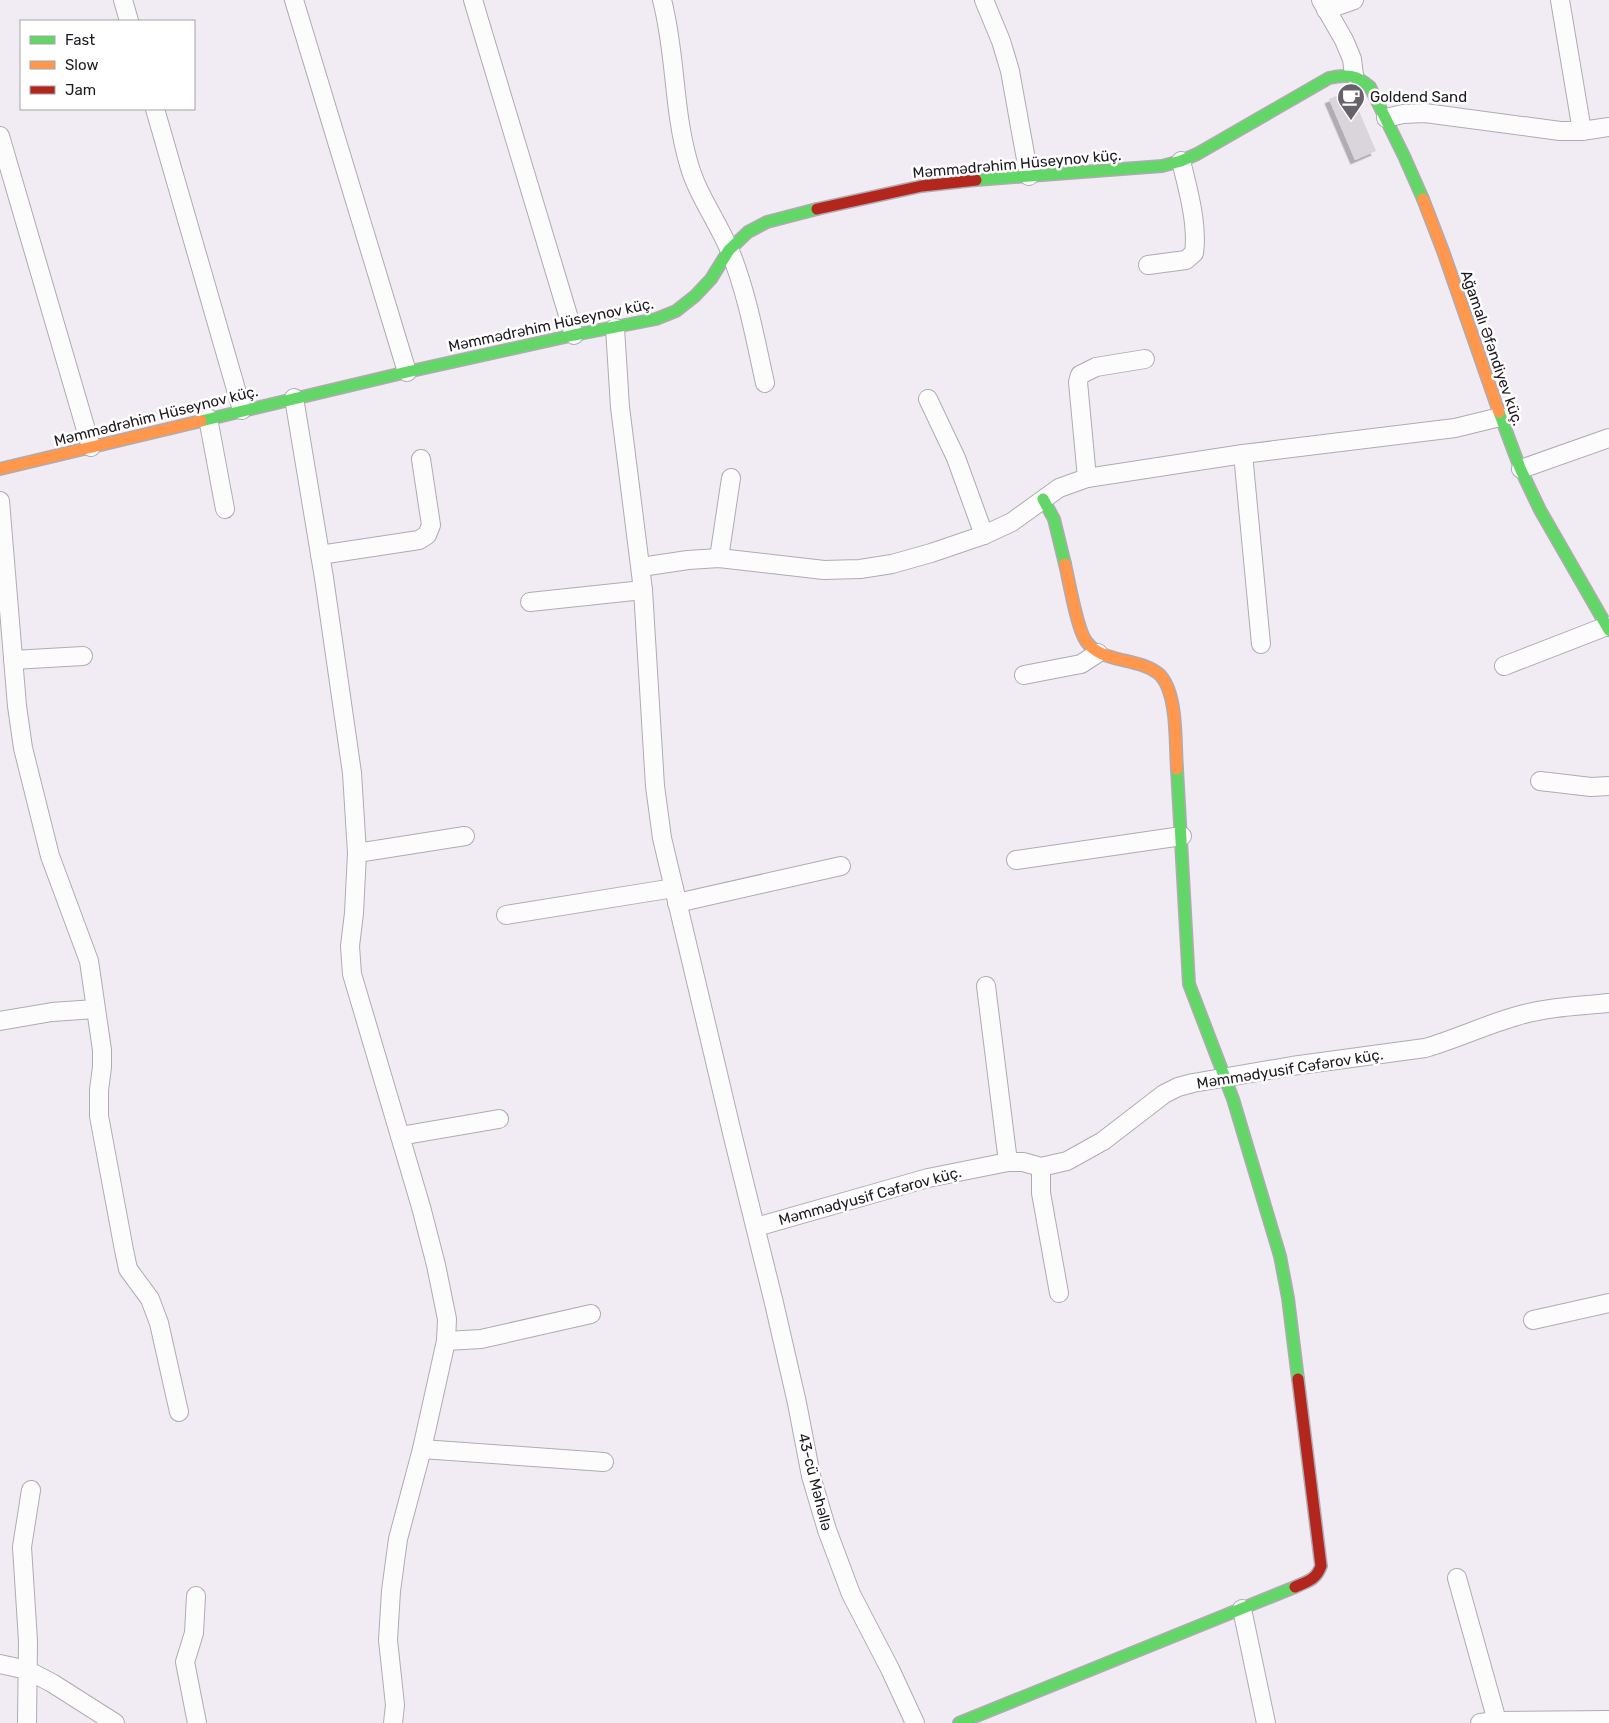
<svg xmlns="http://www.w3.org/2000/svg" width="1609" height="1723" font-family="Rubik,sans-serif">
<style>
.building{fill:#dad4db;filter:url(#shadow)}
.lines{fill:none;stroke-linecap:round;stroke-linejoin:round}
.street-casing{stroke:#b0abb2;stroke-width:20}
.fast-casing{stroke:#b0abb2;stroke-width:14}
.slow-casing{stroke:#b0abb2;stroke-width:14}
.jam-casing{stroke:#b0abb2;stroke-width:14}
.street{stroke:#fdfcfd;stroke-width:18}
.fast{stroke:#63d668;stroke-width:11}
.slow{stroke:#ff974d;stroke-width:11}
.jam{stroke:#b3261e;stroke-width:11}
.labels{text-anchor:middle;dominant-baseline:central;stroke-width:5;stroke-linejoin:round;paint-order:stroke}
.poi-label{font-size:15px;fill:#1d191f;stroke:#fff;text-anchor:start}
.street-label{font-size:15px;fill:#1d191f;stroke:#fff}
</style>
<defs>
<filter id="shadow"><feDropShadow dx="-4.5" dy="4.5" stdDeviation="0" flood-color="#0004"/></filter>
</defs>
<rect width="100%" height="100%" fill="#f1ebf4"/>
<path class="building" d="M 1350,90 L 1376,151 L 1355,160 L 1329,99 Z"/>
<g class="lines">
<g class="street-casing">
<g id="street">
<path d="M 123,0 L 129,21"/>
<path d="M 294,0 L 407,372"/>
<path d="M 473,0 L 574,335"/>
<path d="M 662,0 C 676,53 673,109 688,161 C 696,193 717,220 730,251 C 747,293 755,338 765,383"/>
<path d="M 984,0 L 1001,41 L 1010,71 L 1029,176"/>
<path d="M 1321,0 L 1344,40 L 1352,59 L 1354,75"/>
<path d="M 1560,0 L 1582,131"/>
<path d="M 1326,10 L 1354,0"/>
<path d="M 155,109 L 242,410"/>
<path d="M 1386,118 L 1403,114 L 1425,113 L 1560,131 L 1582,131 L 1609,127"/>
<path d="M 0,136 L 91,447"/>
<path d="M 1148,265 L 1186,260 L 1194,253 C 1198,225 1188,189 1181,161"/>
<path d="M 615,328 L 620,407 L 643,590 L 655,786 L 662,838 L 733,1137 L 774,1303 L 797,1403 L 811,1476 L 827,1530 L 851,1594 L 890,1669 L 915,1723"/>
<path d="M 294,398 L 324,578 L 352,773 L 357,853 L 354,913 L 350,946 L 352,974 L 421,1207 L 436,1265 L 447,1319 L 446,1341 L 422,1449 L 398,1539 L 391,1591 L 388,1640 L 395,1705 L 393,1723"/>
<path d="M 928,399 L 956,458 L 984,535"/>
<path d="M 208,418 L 225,509"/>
<path d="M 1243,454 L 1261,644"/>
<path d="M 1521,469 L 1609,438"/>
<path d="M 1087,478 L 1078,382 L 1080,375 L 1096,367 L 1145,359"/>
<path d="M 0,501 L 17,706 L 23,748 L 50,856 L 89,961 L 102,1050 L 102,1067 L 99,1090 L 99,1116 L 124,1250 L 128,1269 L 150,1299 L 159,1323 L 179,1412"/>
<path d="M 320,555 L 419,540 L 427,535 L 431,525 L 421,459"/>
<path d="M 719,558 L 731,478"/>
<path d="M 641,567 L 688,560 L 719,558 L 824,570 L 860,569 L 892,564 L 931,553 L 984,535 L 1012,522 L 1059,488 L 1087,478 L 1243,454 L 1455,428 L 1500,417"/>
<path d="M 530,602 L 643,590"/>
<path d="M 13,660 L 83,656"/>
<path d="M 1504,666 L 1607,626"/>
<path d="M 1024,675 L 1081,664 L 1098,653"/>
<path d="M 1540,781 L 1591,787 L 1609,786"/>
<path d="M 357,853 L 465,836"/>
<path d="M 1016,860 L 1182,836"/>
<path d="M 677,903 L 841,866"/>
<path d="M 506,915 L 674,888"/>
<path d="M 986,986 L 1008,1162"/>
<path d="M 0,1021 L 52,1012 L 95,1009"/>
<path d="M 400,1136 L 499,1119"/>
<path d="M 1041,1167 L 1041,1193 L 1059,1293"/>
<path d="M 756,1227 L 928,1178 L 1008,1162 L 1023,1162 L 1041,1167 L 1067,1161 L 1103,1141 L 1164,1094 L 1178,1087 L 1193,1083 L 1292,1066 L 1425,1048 C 1456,1039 1485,1025 1517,1016 C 1547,1007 1578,1006 1609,1003"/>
<path d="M 1533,1320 L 1609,1303"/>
<path d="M 446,1341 L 481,1339 L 591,1314"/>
<path d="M 422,1449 L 604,1462"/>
<path d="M 1457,1578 L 1497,1721"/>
<path d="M 196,1596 L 194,1633 L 185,1662 L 197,1723"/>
<path d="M 1242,1609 L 1266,1723"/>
<path d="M 0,1664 L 27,1670 L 52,1683 L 115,1723"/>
<path d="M 27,1723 L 28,1641 L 22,1547 L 31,1490"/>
<path d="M 1480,1723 L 1497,1721 L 1609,1720"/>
</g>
</g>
<g class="fast-casing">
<g id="fast">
<path d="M 976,180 L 1162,166 L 1181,161 L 1197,154 L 1329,78 C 1346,74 1357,75 1370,87 L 1404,156 L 1423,199"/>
<path d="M 1499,412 L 1520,468 L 1540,510 L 1609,630"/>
<path d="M 201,421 L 407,372 L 574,335 L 656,319 L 676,311 L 695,296 L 711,279 L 729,250 L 748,232 L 767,222 L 817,209"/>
<path d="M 1043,499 L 1054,519 L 1065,564"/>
<path d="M 1177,769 L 1189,984 L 1233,1099 L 1280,1256 L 1288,1298 L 1298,1379"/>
<path d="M 959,1723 L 1295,1587"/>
</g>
</g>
<g class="slow-casing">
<g id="slow">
<path d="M 1423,199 L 1443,251 L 1499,412"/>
<path d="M 0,469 L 201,421"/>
<path d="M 1065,564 C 1069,581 1077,629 1086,641 C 1094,653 1109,657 1122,660 C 1135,663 1151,666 1161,676 C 1178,696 1175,744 1177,769"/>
</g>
</g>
<g class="jam-casing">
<g id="jam">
<path d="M 817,209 L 922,186 L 976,180"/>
<path d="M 1295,1587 C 1308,1581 1316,1580 1321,1566 L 1298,1379"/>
</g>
</g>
<use href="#street" class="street"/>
<use href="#fast" class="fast"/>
<use href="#slow" class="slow"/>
<use href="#jam" class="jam"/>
</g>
<defs>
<g id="cafe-pin" transform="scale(1.4375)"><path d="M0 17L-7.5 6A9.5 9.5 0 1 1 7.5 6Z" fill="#67626a" stroke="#fff"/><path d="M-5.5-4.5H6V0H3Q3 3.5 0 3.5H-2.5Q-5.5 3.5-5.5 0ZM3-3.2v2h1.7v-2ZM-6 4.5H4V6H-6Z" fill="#fff"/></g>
</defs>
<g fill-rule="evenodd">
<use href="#cafe-pin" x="1351" y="97"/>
</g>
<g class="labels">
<g class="poi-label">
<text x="1370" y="97">Goldend Sand</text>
</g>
<g class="street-label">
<text transform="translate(1017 164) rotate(-5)">Məmmədrəhim Hüseynov küç.</text>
<text transform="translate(551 325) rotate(-12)">Məmmədrəhim Hüseynov küç.</text>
<text transform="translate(1492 348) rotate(71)">Ağamalı Əfəndiyev küç.</text>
<text transform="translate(156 416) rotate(-14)">Məmmədrəhim Hüseynov küç.</text>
<text transform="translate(1290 1069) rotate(-9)">Məmmədyusif Cəfərov küç.</text>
<text transform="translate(870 1196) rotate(-15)">Məmmədyusif Cəfərov küç.</text>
<text transform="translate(815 1482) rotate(76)">43-cü Məhəllə</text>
</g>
</g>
<rect x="20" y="20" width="175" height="90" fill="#ffffff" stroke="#a5a3a5"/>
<rect x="30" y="36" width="25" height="8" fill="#63d668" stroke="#a5a3a5"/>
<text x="65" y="45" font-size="15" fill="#1d191f">Fast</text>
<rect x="30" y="61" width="25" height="8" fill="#ff974d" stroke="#a5a3a5"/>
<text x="65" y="70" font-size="15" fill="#1d191f">Slow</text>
<rect x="30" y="86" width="25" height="8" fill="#b3261e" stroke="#a5a3a5"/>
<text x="65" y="95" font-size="15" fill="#1d191f">Jam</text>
</svg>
